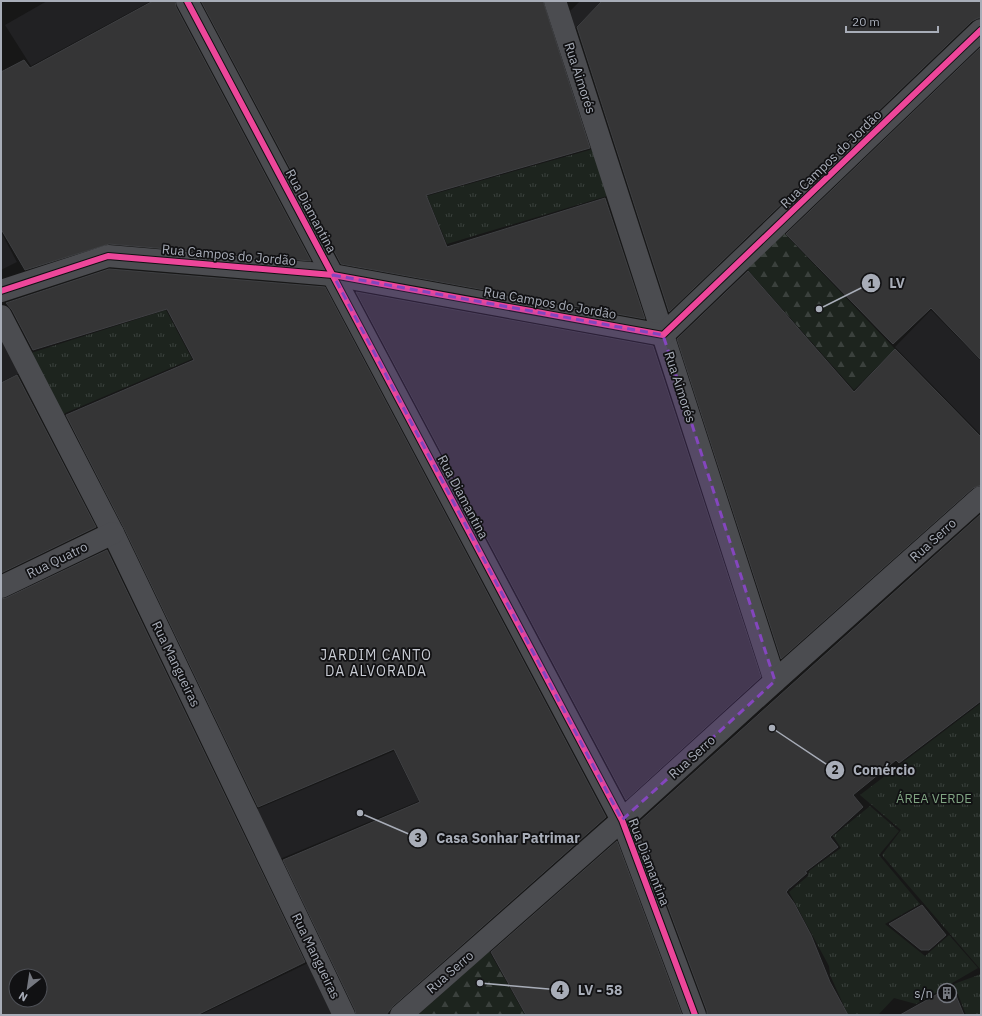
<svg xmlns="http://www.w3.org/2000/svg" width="982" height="1016" font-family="'IBM Plex Sans',sans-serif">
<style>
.built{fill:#212123}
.forest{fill:url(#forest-firs)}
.park{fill:url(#park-tufts)}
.building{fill:#353536;stroke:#3f4043;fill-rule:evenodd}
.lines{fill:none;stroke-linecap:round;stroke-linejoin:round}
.minor{stroke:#4b4c50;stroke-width:22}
.cycleway-casing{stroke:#111113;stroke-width:8}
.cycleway{stroke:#ed469a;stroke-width:6}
.marked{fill:#8446be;fill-opacity:0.2;stroke:#8446be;stroke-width:3;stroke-dasharray:8 5;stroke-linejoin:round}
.labels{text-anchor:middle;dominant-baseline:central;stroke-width:3.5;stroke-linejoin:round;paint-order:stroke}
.street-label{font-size:13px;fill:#a8adb8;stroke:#111113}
.park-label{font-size:13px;fill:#7fa381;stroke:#111113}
.poi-label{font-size:13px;fill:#a8adb8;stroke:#111113;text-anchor:end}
.neighbourhood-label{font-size:14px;letter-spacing:1px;fill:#c9ccd4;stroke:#111113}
.leader{fill:none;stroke:#a8adb8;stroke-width:1.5}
.callout-dot{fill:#a8adb8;stroke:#111113;stroke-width:1.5}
.mark-label{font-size:12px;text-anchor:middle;font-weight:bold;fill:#111}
.callout-label{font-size:14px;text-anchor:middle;font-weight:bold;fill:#a8adb8;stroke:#111113;stroke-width:3.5;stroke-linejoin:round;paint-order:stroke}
</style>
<defs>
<pattern id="forest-firs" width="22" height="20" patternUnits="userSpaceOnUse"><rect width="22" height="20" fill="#1d241e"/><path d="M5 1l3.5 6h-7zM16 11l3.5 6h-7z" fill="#3b413d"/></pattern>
<pattern id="park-tufts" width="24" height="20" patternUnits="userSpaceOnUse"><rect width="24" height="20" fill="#1d241e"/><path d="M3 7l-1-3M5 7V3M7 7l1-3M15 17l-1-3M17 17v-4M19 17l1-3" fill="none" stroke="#3b413d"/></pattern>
</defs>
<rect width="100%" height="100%" fill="#171717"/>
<g class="built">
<path d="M 47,1 L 151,1 L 31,66 L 5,25 Z"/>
<path d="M 580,1 L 602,1 L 575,28 L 570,11 Z"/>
<path d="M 1,232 L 17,262 L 1,270 Z"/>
<path d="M 931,310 L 981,361 L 981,435 L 895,347 Z"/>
<path d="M 1,338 L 20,373 L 1,382 Z"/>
<path d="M 394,751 L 419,801 L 280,859 L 257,809 Z"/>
<path d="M 308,963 L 332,1015 L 200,1015 Z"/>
</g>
<g class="forest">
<path d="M 784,233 L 895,349 L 854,390 L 747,269 Z"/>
<path d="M 489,951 L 525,1015 L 418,1015 Z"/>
</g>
<g class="park">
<path d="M 593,149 L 607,196 L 447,244 L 427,196 Z"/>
<path d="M 166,310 L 192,359 L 63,414 L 31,353 Z"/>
<path d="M 981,703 L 981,970 L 882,855 L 901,830 L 860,795 Z"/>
<path d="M 870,806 L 899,831 L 879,855 L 920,904 L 885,924 L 925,956 L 949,935 L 978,968 L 916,1004 L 894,998 L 878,1015 L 848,1015 L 830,975 L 829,966 L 789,892 L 808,876 L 809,871 L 841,848 L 833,836 Z"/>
<path d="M 981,974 L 981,1015 L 966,1015 L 954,984 Z"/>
</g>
<g class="building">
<path d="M 153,1 L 175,1 L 176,7 L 311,261 L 109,244 L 25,270 L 1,229 L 1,72 L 24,60 L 30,68 Z"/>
<path d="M 201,1 L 543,1 L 590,148 L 426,195 L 447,247 L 605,198 L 645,319 L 341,264 Z"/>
<path d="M 602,1 L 981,1 L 981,18 L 978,18 L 972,21 L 669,312 L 577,27 Z"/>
<path d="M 981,47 L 981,360 L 931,308 L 893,344 L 786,234 Z"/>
<path d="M 109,269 L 325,287 L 606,817 L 393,1006 L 386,1015 L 356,1015 L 355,1010 L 283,860 L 420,802 L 394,749 L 258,807 L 124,528 L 66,415 L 194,360 L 167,309 L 33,350 L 12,310 L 6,303 Z"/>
<path d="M 748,271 L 854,392 L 895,349 L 981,437 L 981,485 L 973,488 L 781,659 L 677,339 Z"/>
<path d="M 356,292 L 653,346 L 761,677 L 626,800 Z"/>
<path d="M 17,375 L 96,527 L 1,573 L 1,383 Z"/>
<path d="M 981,514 L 981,701 L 899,763 L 896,760 L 853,795 L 863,807 L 830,837 L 838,847 L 805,872 L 807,873 L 791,887 L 788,889 L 788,890 L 786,892 L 794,903 L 811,935 L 830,982 L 848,1015 L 707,1015 L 707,1011 L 637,824 Z"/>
<path d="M 107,550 L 305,962 L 197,1015 L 1,1015 L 1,599 L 6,598 ZM 16,976 L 40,976 L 40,1000 L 16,1000 Z"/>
<path d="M 617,841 L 682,1015 L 526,1015 L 491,952 Z"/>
<path d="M 922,905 L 946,935 L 929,950 L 921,950 L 889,924 Z"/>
<path d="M 952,986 L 964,1015 L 900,1015 Z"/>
</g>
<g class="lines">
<g class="minor">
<path d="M 187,1 L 622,820 L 695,1015"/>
<path d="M 555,1 L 775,681"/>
<path d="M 1,291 L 108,256 L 333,275 L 663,335 L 981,30"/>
<path d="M 1,316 L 113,533 L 344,1015"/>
<path d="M 1,587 L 113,533"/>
<path d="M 401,1015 L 622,820 L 775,681 L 981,497"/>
</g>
<g class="cycleway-casing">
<g id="cycleway">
<path d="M 187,1 L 622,820 L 695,1015"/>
<path d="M 1,291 L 108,256 L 333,275 L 663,335 L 981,30"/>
</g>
</g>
<use href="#cycleway" class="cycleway"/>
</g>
<path class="marked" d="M 333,275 L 663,335 L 775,681 L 622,820 Z"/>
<defs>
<g id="building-ring" transform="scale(1)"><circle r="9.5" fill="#111113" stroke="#757880" stroke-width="1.5"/><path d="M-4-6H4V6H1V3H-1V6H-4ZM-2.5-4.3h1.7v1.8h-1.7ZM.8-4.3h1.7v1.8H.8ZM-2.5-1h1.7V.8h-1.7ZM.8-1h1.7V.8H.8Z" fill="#757880"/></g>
</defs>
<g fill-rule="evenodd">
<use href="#building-ring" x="947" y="993"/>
</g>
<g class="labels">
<g class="street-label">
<text transform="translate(580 78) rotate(72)">Rua Aimorés</text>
<text transform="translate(831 159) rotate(-44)">Rua Campos do Jordão</text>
<text transform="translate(311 211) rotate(62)">Rua Diamantina</text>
<text transform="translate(229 255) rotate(5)">Rua Campos do Jordão</text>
<text transform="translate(550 303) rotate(10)">Rua Campos do Jordão</text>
<text transform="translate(680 387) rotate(72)">Rua Aimorés</text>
<text transform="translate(463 497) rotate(62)">Rua Diamantina</text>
<text transform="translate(933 540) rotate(-42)">Rua Serro</text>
<text transform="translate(57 560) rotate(-26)">Rua Quatro</text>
<text transform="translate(176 664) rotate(64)">Rua Mangueiras</text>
<text transform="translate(692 757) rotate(-42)">Rua Serro</text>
<text transform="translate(649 862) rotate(69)">Rua Diamantina</text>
<text transform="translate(316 956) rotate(64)">Rua Mangueiras</text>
<text transform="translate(450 972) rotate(-41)">Rua Serro</text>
</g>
<g class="park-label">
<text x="934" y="798">ÁREA VERDE</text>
</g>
<g class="poi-label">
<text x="933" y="993">s/n</text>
</g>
<g class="neighbourhood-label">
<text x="376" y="655">JARDIM CANTO<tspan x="376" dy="16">DA ALVORADA</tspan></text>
</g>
</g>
<path class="leader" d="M819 309L871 283M772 728L835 770M360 813L418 838M480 983L560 990"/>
<g class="callout-dot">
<circle cx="819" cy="309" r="4"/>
<circle cx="772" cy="728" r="4"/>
<circle cx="360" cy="813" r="4"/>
<circle cx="480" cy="983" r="4"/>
<circle cx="871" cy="283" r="10"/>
<circle cx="835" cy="770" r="10"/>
<circle cx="418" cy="838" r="10"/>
<circle cx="560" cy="990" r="10"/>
</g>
<g class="mark-label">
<text x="871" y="288">1</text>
<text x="835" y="774">2</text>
<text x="418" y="842">3</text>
<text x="560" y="994">4</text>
</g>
<g class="callout-label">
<text x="897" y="288">LV</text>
<text x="884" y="775">Comércio</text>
<text x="508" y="843">Casa Sonhar Patrimar</text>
<text x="600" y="995">LV - 58</text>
</g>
<rect width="982" height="1016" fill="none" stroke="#a8adb8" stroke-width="4"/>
<g transform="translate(28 988) rotate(210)"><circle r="19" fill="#111113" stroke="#4d4f55"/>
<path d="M0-3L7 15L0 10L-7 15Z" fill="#757880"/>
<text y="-6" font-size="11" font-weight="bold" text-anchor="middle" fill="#a8adb8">N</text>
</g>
<path d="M846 26v6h92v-6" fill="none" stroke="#a8adb8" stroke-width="2"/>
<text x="852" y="26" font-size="12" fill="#a8adb8" stroke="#111113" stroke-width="3" paint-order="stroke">20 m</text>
</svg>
